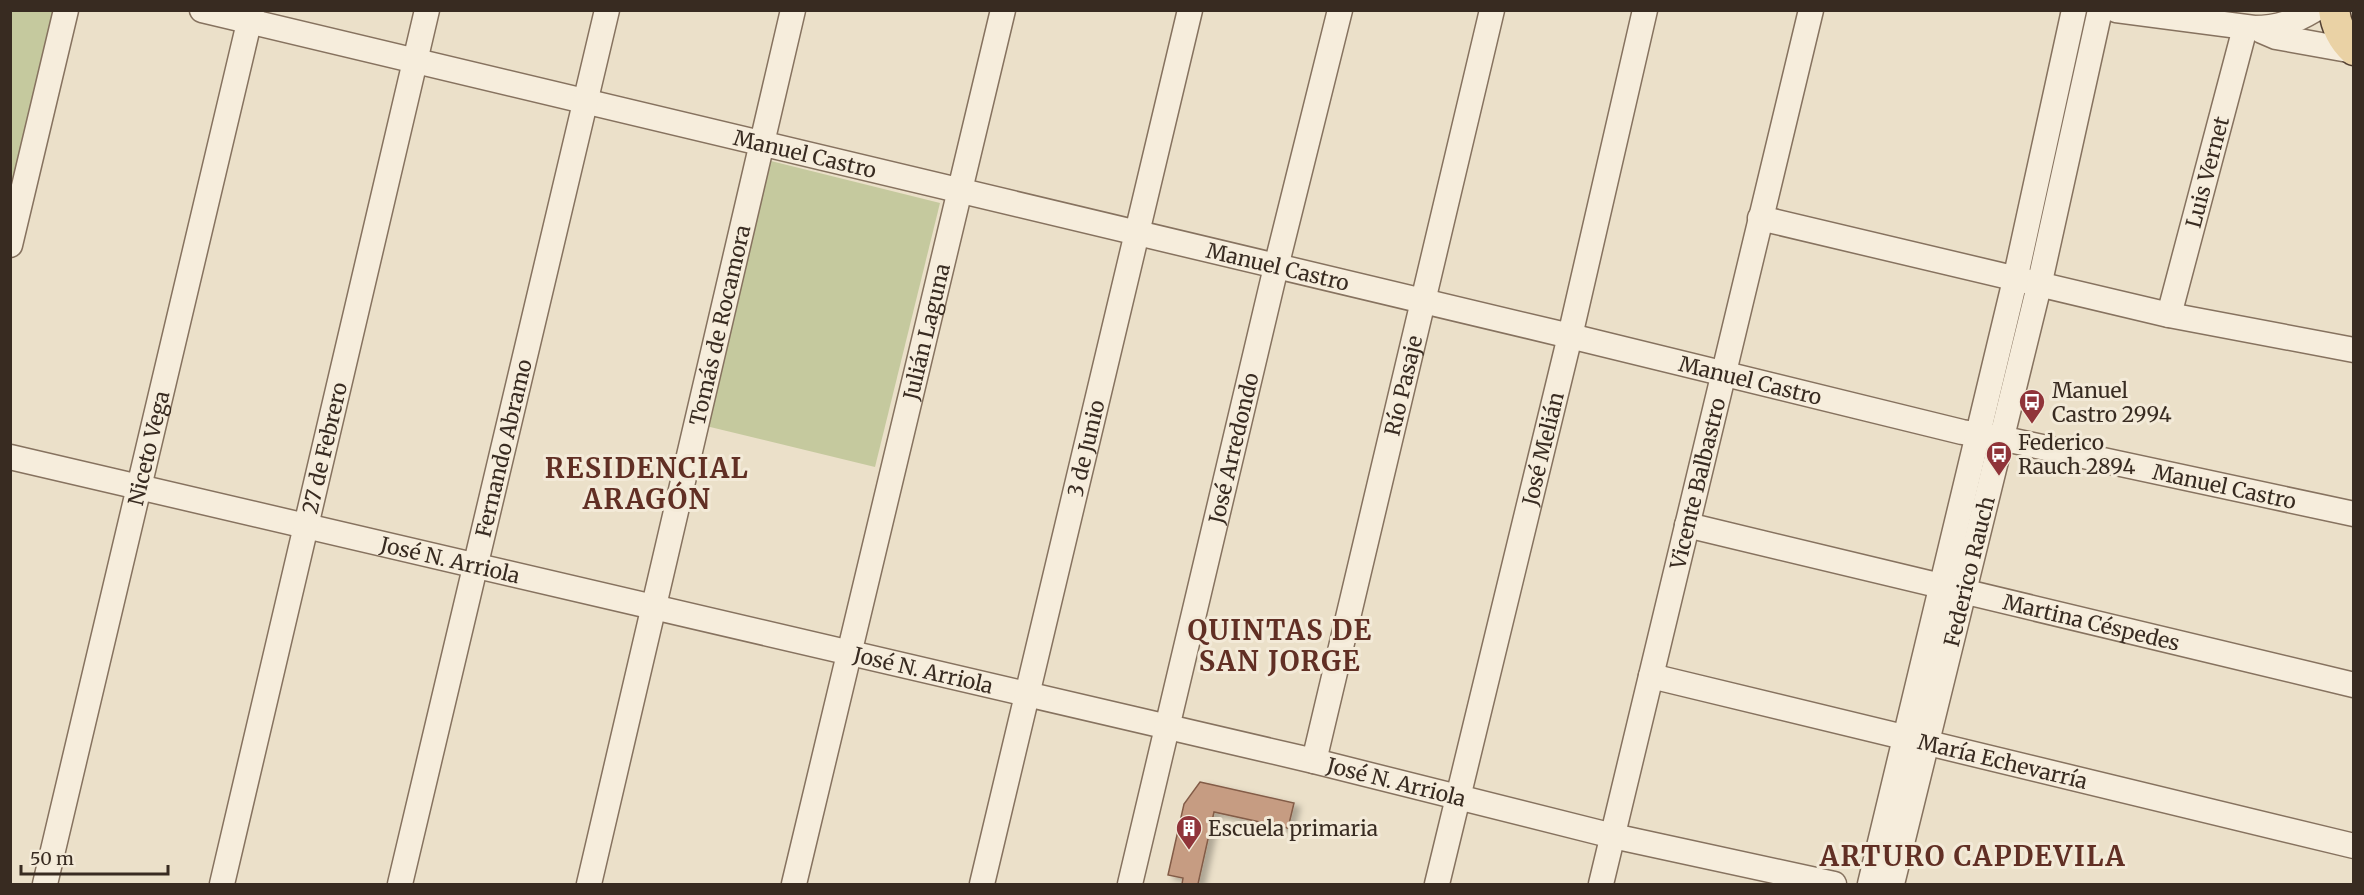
<svg xmlns="http://www.w3.org/2000/svg" width="2364" height="895" font-family="Merriweather,serif">
<style>
.green{fill:#c5c99e}
.building{fill:#c69c82;stroke:#835c47;stroke-width:1.5;filter:url(#shadow)}
.lines{fill:none;stroke-linecap:round;stroke-linejoin:round}
.minor-casing{stroke:#86725f;stroke-width:27}
.major-casing{stroke:#544133;stroke-width:33}
.minor{stroke:#f6eddc;stroke-width:24}
.major{stroke:#ead2a5;stroke-width:30}
.labels{text-anchor:middle;dominant-baseline:central;stroke-width:6;stroke-linejoin:round;paint-order:stroke}
.street-label{font-size:21px;fill:#382b21;stroke:#f3ead8}
.poi-label{font-size:21px;fill:#382b21;stroke:#f3ead8;text-anchor:start}
.district-label{font-size:27px;font-weight:bold;letter-spacing:1.5px;fill:#612f24;stroke:#f3ead8}
</style>
<defs>
<filter id="shadow"><feDropShadow dx="6" dy="4" stdDeviation="3" flood-color="#0004"/></filter>
</defs>
<rect width="100%" height="100%" fill="#ebe0c9"/>
<g class="green">
<path d="M 11,10 L 53,11 L 11,189 L 10,11 Z"/>
<path d="M 771,161 L 940,203 L 875,467 L 706,426 Z"/>
</g>
<path class="building" d="M 1200,782 L 1294,803 L 1288,828 L 1214,812 L 1198,884 L 1182,884 L 1183,878 L 1168,875 L 1184,804 Z"/>
<g class="lines">
<g class="minor-casing">
<g id="minor">
<path id="s1" d="M 202,10 L 1570,336 L 1962,432 L 2000,438 L 2354,514"/>
<path d="M 2116,10 L 2254,28 C 2278,28 2294,22 2314,10"/>
<path d="M 2262,31 L 2276,37 L 2354,51"/>
<path d="M 1760,218 L 2169,315 L 2354,350"/>
<path d="M 10,245 L 66,10"/>
<path id="s2" d="M 2169,315 L 2245,28"/>
<path id="s3" d="M 10,457 L 1314,761 L 1613,836 L 1834,884"/>
<path id="s4" d="M 1687,525 L 2354,685"/>
<path id="s5" d="M 1651,676 L 2354,846"/>
<path id="s6" d="M 1314,761 L 1492,10"/>
<path id="s7" d="M 45,884 L 252,10"/>
<path id="s8" d="M 222,884 L 427,10"/>
<path id="s9" d="M 400,884 L 607,10"/>
<path id="s10" d="M 589,884 L 793,10"/>
<path id="s11" d="M 794,884 L 1003,10"/>
<path id="s12" d="M 982,884 L 1190,10"/>
<path id="s13" d="M 1130,884 L 1276,267 L 1340,10"/>
<path id="s14" d="M 1437,884 L 1570,336 L 1645,10"/>
<path id="s15" d="M 1601,884 L 1811,10"/>
<path d="M 1870,884 L 2015,280 L 2074,10"/>
<path id="s16" d="M 1892,884 L 2039,286 L 2100,10"/>
</g>
</g>
<g class="major-casing">
<path id="major" d="M 2334,10 C 2336,26 2342,39 2354,50"/>
</g>
<use href="#minor" class="minor"/>
<use href="#major" class="major"/>
</g>
<defs>
<g id="bus-pin" transform="scale(1.35)"><path d="M0 17L-7.5 6A9.5 9.5 0 1 1 7.5 6Z" fill="#903439" stroke="#f3ead8"/><path d="M-5-6H5V4H4V6H2V4H-2V6H-4V4H-5ZM-3.5-4V0h7V-4ZM-3.5 1.2v1.5H-2V1.2ZM2 1.2v1.5H3.5V1.2Z" fill="#fff"/></g>
<g id="building-pin" transform="scale(1.35)"><path d="M0 17L-7.5 6A9.5 9.5 0 1 1 7.5 6Z" fill="#903439" stroke="#f3ead8"/><path d="M-4-6H4V6H1V3H-1V6H-4ZM-2.5-4.3h1.7v1.8h-1.7ZM.8-4.3h1.7v1.8H.8ZM-2.5-1h1.7V.8h-1.7ZM.8-1h1.7V.8H.8Z" fill="#fff"/></g>
</defs>
<g fill-rule="evenodd">
<use href="#bus-pin" x="2032" y="402"/>
<use href="#bus-pin" x="1999" y="454"/>
<use href="#building-pin" x="1189" y="828"/>
</g>
<g class="labels">
<g class="street-label">
<text stroke="none"><textPath href="#s1" startOffset="620">Manuel Castro</textPath></text>
<text stroke="none"><textPath href="#s2" startOffset="148">Luis Vernet</textPath></text>
<text stroke="none"><textPath href="#s1" startOffset="1106">Manuel Castro</textPath></text>
<text stroke="none"><textPath href="#s10" startOffset="574">Tomás de Rocamora</textPath></text>
<text stroke="none"><textPath href="#s11" startOffset="568">Julián Laguna</textPath></text>
<text stroke="none"><textPath href="#s1" startOffset="1592">Manuel Castro</textPath></text>
<text stroke="none"><textPath href="#s6" startOffset="386">Río Pasaje</textPath></text>
<text stroke="none"><textPath href="#s7" startOffset="448">Niceto Vega</textPath></text>
<text stroke="none"><textPath href="#s8" startOffset="448">27 de Febrero</textPath></text>
<text stroke="none"><textPath href="#s9" startOffset="448">Fernando Abramo</textPath></text>
<text stroke="none"><textPath href="#s13" startOffset="448">José Arredondo</textPath></text>
<text stroke="none"><textPath href="#s12" startOffset="448">3 de Junio</textPath></text>
<text stroke="none"><textPath href="#s14" startOffset="448">José Melián</textPath></text>
<text stroke="none"><textPath href="#s15" startOffset="412">Vicente Balbastro</textPath></text>
<text stroke="none"><textPath href="#s1" startOffset="2078">Manuel Castro</textPath></text>
<text stroke="none"><textPath href="#s3" startOffset="452">José N. Arriola</textPath></text>
<text stroke="none"><textPath href="#s16" startOffset="322">Federico Rauch</textPath></text>
<text stroke="none"><textPath href="#s4" startOffset="416">Martina Céspedes</textPath></text>
<text stroke="none"><textPath href="#s3" startOffset="938">José N. Arriola</textPath></text>
<text stroke="none"><textPath href="#s5" startOffset="362">María Echevarría</textPath></text>
<text stroke="none"><textPath href="#s3" startOffset="1424">José N. Arriola</textPath></text>
</g>
<g class="poi-label">
<text x="2052" y="390">Manuel<tspan x="2052" dy="24">Castro 2994</tspan></text>
<text x="2018" y="442">Federico<tspan x="2018" dy="24">Rauch 2894</tspan></text>
<text x="1208" y="828">Escuela primaria</text>
</g>
<g class="district-label">
<text x="647" y="468">RESIDENCIAL<tspan x="647" dy="31">ARAGÓN</tspan></text>
<text x="1280" y="630">QUINTAS DE<tspan x="1280" dy="31">SAN JORGE</tspan></text>
<text x="1973" y="856">ARTURO CAPDEVILA</text>
</g>
</g>
<rect width="2364" height="895" fill="none" stroke="#382b21" stroke-width="24"/>
<path d="M21 865v9h147v-9" fill="none" stroke="#382b21" stroke-width="3"/>
<text x="30" y="865" font-size="18" fill="#382b21" stroke="#f3ead8" stroke-width="4.5" paint-order="stroke">50 m</text>
</svg>
